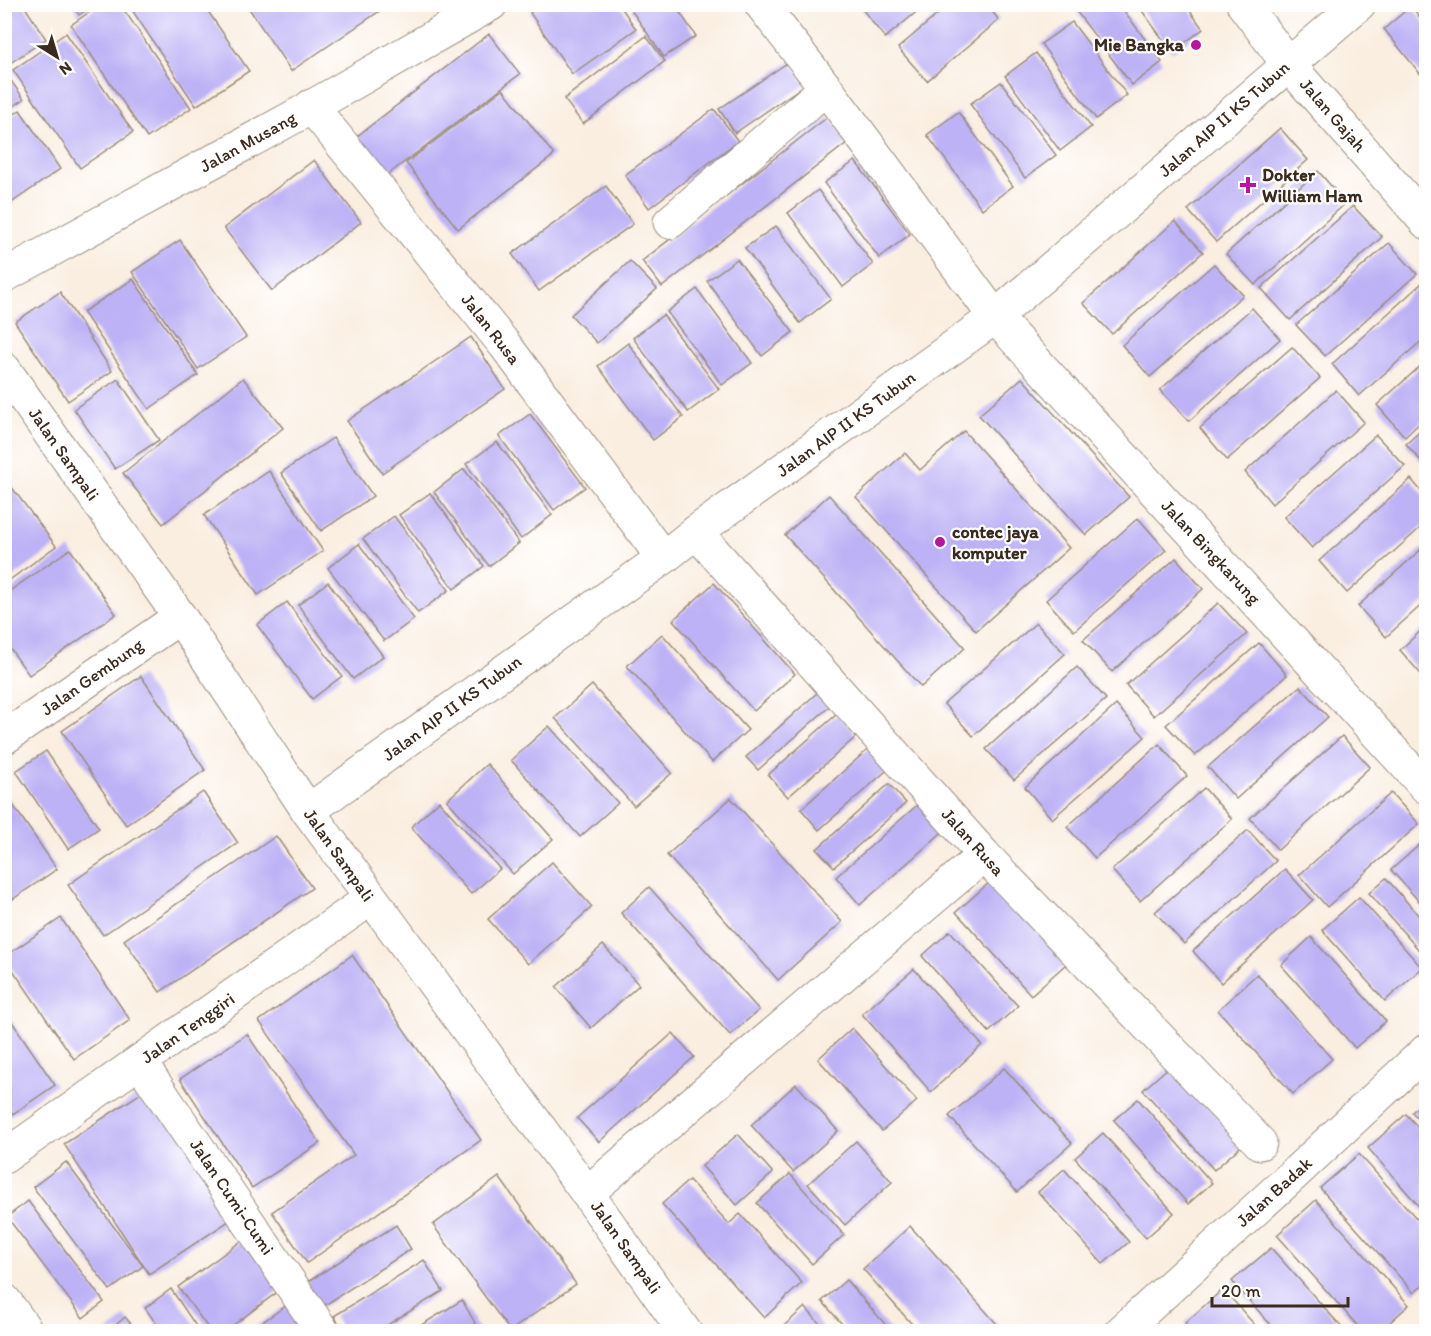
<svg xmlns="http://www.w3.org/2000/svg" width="1431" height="1336" font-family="Itim,sans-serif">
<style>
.building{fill:#bdb2f5}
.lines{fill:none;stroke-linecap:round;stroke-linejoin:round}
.minor-casing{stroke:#9a8c7f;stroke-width:35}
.minor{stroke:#fff;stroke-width:33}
.poi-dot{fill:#b5179e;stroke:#fff;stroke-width:2}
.labels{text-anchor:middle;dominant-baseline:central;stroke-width:4.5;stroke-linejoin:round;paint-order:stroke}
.poi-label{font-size:18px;font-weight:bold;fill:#3b2a1e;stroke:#fff;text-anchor:start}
.street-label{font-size:18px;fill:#3b2a1e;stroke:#fff}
</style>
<rect width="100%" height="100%" fill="#fff"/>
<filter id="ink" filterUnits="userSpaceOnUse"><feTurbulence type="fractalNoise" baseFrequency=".0167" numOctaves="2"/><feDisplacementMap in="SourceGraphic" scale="12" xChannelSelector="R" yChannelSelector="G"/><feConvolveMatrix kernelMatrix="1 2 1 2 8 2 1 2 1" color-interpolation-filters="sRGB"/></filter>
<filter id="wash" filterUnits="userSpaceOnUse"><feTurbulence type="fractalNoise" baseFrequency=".008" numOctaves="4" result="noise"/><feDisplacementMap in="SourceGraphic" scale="24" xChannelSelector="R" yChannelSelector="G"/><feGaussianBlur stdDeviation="1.35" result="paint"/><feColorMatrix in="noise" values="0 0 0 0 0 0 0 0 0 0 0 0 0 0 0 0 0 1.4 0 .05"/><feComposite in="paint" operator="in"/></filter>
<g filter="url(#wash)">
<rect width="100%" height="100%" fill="#faeee0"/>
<g id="blocks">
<g class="building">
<path d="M 4,4 L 23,4 L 46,39 L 4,67 Z"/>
<path d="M 72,4 L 95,4 L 79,15 Z"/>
<path d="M 101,4 L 120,4 L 191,108 L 147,138 L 71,25 Z"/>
<path d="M 128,4 L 203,4 L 249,71 L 196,106 Z"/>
<path d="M 246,4 L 390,4 L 291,71 Z"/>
<path d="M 542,4 L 619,4 L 636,29 L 572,74 L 530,13 Z"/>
<path d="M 638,4 L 674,4 L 696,36 L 664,57 L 631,10 Z"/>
<path d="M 858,4 L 926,4 L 885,38 Z"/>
<path d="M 950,4 L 986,4 L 999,20 L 927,81 L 898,48 Z"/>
<path d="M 1085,4 L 1119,4 L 1162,62 L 1132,85 L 1076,11 Z"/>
<path d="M 1137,4 L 1185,4 L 1203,29 L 1172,52 Z"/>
<path d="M 1411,6 L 1426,25 L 1426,81 L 1384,29 Z"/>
<path d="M 1072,22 L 1127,95 L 1096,119 L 1041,44 Z"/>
<path d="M 66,33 L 133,132 L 80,168 L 13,70 Z"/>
<path d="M 489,34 L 520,74 L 386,176 L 356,137 Z"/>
<path d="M 646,36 L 665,61 L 583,124 L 564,99 Z"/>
<path d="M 1036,53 L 1091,127 L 1060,151 L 1005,76 Z"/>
<path d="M 790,61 L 806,84 L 735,133 L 719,109 Z"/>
<path d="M 4,71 L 24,99 L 4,113 Z"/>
<path d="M 1001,82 L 1056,155 L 1025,178 L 970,104 Z"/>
<path d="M 503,89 L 554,155 L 458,229 L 406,163 Z"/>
<path d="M 714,109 L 738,141 L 649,208 L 625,175 Z"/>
<path d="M 20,110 L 60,169 L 4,208 L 4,121 Z"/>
<path d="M 958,112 L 1013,186 L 982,209 L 927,135 Z"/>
<path d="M 829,116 L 848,142 L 662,287 L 642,261 Z"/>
<path d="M 1280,128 L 1308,160 L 1216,242 L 1188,210 Z"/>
<path d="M 314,160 L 361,222 L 272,291 L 224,228 Z"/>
<path d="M 855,161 L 910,234 L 879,258 L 824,183 Z"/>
<path d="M 1318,171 L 1346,203 L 1255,285 L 1226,254 Z"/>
<path d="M 606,186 L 633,224 L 539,291 L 512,254 Z"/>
<path d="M 818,190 L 873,264 L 843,287 L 788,213 Z"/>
<path d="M 1353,206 L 1382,237 L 1290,320 L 1261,288 Z"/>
<path d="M 1175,221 L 1203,252 L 1112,334 L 1083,303 Z"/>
<path d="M 776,226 L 831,299 L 800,323 L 745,248 Z"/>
<path d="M 180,240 L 246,337 L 198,369 L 132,272 Z"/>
<path d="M 1389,243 L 1417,274 L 1325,356 L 1296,325 Z"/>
<path d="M 737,259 L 793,332 L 762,356 L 707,281 Z"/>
<path d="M 630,261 L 657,289 L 597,343 L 571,315 Z"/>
<path d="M 1214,264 L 1243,295 L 1150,377 L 1122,345 Z"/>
<path d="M 133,279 L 198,375 L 149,409 L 83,312 Z"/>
<path d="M 1423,282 L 1426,286 L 1426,337 L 1359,396 L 1332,364 Z"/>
<path d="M 697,289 L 752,363 L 722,385 L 667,312 Z"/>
<path d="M 60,292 L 112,371 L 68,401 L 15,322 Z"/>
<path d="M 1252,308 L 1280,339 L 1189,421 L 1160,390 Z"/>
<path d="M 663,315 L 719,389 L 688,412 L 633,338 Z"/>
<path d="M 471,337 L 505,389 L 382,473 L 347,421 Z"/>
<path d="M 628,343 L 683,417 L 653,440 L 598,366 Z"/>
<path d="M 1292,347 L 1320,378 L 1227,460 L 1200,428 Z"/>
<path d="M 1426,361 L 1426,417 L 1405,437 L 1377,405 Z"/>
<path d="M 243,378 L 283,428 L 163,524 L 123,473 Z"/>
<path d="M 1022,378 L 1129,497 L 1086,535 L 979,415 Z"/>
<path d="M 118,379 L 159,440 L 115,469 L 74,409 Z"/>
<path d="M 1336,390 L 1364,422 L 1272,504 L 1245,472 Z"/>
<path d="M 530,414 L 585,487 L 554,510 L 499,436 Z"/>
<path d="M 1426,426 L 1426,467 L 1406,444 Z"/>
<path d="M 964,431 L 1069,548 L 976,631 L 856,497 L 905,453 L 920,470 Z"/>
<path d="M 1376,435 L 1405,466 L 1312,548 L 1284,517 Z"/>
<path d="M 333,438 L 373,496 L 321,531 L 281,473 Z"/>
<path d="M 497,442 L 552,515 L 521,539 L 466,464 Z"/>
<path d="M 464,469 L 519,543 L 489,566 L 434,492 Z"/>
<path d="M 269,471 L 323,551 L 258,595 L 204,515 Z"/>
<path d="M 4,477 L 56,546 L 4,584 Z"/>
<path d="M 1411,479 L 1426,497 L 1426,523 L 1347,593 L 1319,561 Z"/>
<path d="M 430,493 L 484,566 L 454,589 L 399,515 Z"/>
<path d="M 829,495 L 965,648 L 921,687 L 785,535 Z"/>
<path d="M 394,516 L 449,590 L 418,613 L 363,539 Z"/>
<path d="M 1138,518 L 1166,550 L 1074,631 L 1046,600 Z"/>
<path d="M 359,544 L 414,619 L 384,641 L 328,568 Z"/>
<path d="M 1426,545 L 1426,601 L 1386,637 L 1358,606 Z"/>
<path d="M 70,549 L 116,614 L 29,675 L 4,640 L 4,595 Z"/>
<path d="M 1176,558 L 1203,589 L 1112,672 L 1083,640 Z"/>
<path d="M 328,582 L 383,656 L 353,679 L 298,605 Z"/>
<path d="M 714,583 L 795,674 L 754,711 L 673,620 Z"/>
<path d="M 287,602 L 342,676 L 312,699 L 257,625 Z"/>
<path d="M 1218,603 L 1247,634 L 1154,716 L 1126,685 Z"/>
<path d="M 1036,623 L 1065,654 L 973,736 L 944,704 Z"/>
<path d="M 1426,626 L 1426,680 L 1400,650 Z"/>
<path d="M 662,634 L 748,730 L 712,762 L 627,666 Z"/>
<path d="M 1259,643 L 1287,675 L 1195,756 L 1166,725 Z"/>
<path d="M 1077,667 L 1106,699 L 1014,780 L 986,749 Z"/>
<path d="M 141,676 L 205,770 L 126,825 L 62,731 Z"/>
<path d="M 592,685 L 672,773 L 634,806 L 555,718 Z"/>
<path d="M 1300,686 L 1328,717 L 1236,799 L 1208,767 Z"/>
<path d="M 818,692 L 830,706 L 758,770 L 746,757 Z"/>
<path d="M 1116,705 L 1145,737 L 1052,819 L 1025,787 Z"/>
<path d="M 837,714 L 857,736 L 788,797 L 768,775 Z"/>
<path d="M 549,726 L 618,803 L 580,837 L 511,760 Z"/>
<path d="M 1342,736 L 1370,767 L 1278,850 L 1250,818 Z"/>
<path d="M 874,744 L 893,765 L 819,830 L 801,809 Z"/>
<path d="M 1159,744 L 1187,776 L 1095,858 L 1067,827 Z"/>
<path d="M 46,751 L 99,828 L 68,849 L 16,771 Z"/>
<path d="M 487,764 L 553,839 L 513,874 L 447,800 Z"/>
<path d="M 889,784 L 906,803 L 834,867 L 817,849 Z"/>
<path d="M 1204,788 L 1232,819 L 1140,901 L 1112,870 Z"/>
<path d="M 4,792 L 57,869 L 4,905 Z"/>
<path d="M 203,792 L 238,843 L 103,935 L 68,885 Z"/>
<path d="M 1391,793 L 1419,824 L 1327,907 L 1299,875 Z"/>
<path d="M 731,798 L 842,922 L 778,980 L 667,855 Z"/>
<path d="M 924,799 L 948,827 L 860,905 L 836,877 Z"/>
<path d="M 439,801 L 500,869 L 471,894 L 411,827 Z"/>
<path d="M 1248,830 L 1276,861 L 1184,944 L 1155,912 Z"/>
<path d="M 276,836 L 312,888 L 160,992 L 124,940 Z"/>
<path d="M 1426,839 L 1426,909 L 1391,870 Z"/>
<path d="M 552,862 L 592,907 L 528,964 L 488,919 Z"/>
<path d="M 1285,869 L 1313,900 L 1221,983 L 1193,951 Z"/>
<path d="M 999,874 L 1073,958 L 1031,995 L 956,912 Z"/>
<path d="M 1386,878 L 1426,924 L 1426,958 L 1369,893 Z"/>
<path d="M 649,887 L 759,1010 L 730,1035 L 621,913 Z"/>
<path d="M 1359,897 L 1422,968 L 1385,1001 L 1322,930 Z"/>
<path d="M 61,918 L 130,1020 L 74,1059 L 4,957 Z"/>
<path d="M 950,931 L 1018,1006 L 989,1032 L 922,956 Z"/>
<path d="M 1311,937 L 1386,1021 L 1355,1048 L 1281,965 Z"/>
<path d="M 603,945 L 639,985 L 591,1028 L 556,987 Z"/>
<path d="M 352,955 L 481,1140 L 307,1263 L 272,1212 L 354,1155 L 259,1021 Z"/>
<path d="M 914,969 L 982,1045 L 931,1092 L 862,1014 Z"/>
<path d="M 1257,974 L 1332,1059 L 1293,1094 L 1218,1010 Z"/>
<path d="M 4,1010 L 55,1085 L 4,1120 Z"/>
<path d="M 852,1028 L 917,1101 L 882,1131 L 818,1059 Z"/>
<path d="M 673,1033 L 694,1057 L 599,1142 L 577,1118 Z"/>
<path d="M 247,1034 L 320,1143 L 252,1188 L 180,1079 Z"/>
<path d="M 1178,1059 L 1249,1139 L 1214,1170 L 1143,1090 Z"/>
<path d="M 1004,1068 L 1072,1143 L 1017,1192 L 949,1116 Z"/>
<path d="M 796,1084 L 838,1131 L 793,1172 L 751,1125 Z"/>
<path d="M 150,1087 L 235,1217 L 149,1274 L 64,1144 Z"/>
<path d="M 1138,1099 L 1212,1183 L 1188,1204 L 1114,1120 Z"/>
<path d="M 1426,1099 L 1426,1128 L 1412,1112 Z"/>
<path d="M 1406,1114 L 1426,1136 L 1426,1214 L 1368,1148 Z"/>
<path d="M 1103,1133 L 1174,1213 L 1146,1238 L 1075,1158 Z"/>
<path d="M 738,1134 L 773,1173 L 737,1205 L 702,1166 Z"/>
<path d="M 856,1141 L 892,1182 L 845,1225 L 808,1184 Z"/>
<path d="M 1359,1154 L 1426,1229 L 1426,1282 L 1414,1293 L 1320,1188 Z"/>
<path d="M 66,1162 L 143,1266 L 110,1290 L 33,1187 Z"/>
<path d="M 1064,1169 L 1129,1242 L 1103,1264 L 1038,1192 Z"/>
<path d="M 790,1174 L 844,1235 L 812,1264 L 757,1203 Z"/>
<path d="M 499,1177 L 576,1284 L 510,1331 L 433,1225 Z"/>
<path d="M 689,1180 L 729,1224 L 740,1214 L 802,1283 L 764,1318 L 662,1204 Z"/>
<path d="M 1316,1200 L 1409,1305 L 1379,1332 L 1363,1332 L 1277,1235 Z"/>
<path d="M 28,1201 L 104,1302 L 83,1318 L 7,1217 Z"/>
<path d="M 396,1225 L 411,1249 L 319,1309 L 303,1285 Z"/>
<path d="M 910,1226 L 1004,1332 L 919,1332 L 863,1269 Z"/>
<path d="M 251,1234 L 288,1284 L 224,1332 L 211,1332 L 178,1287 Z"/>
<path d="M 1271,1248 L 1346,1332 L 1277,1332 L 1232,1281 Z"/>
<path d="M 424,1260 L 443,1291 L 376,1332 L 344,1332 L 334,1316 Z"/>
<path d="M 846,1280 L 892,1332 L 849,1332 L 822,1301 Z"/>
<path d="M 171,1289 L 200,1332 L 162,1332 L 145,1308 Z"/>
<path d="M 1223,1289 L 1261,1332 L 1192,1332 L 1185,1323 Z"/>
<path d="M 462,1300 L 480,1332 L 410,1332 Z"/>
<path d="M 290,1303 L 309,1332 L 248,1332 Z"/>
<path d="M 805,1307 L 827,1332 L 777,1332 Z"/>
<path d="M 125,1317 L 138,1332 L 108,1332 Z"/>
</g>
</g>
</g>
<g filter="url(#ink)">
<use href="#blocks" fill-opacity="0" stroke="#9a8c7f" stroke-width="1.5"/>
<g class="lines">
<g class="minor-casing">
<g id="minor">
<path d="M 761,4 L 826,88 L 995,317 L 1426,787"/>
<path d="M 1243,4 L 1288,64 L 1426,222"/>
<path d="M 311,106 L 505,345 L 663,558"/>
<path d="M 670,222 L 826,88"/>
<path d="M 4,276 L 299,114 L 491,4"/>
<path d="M 4,369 L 180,617 L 308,811 L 587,1193 L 685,1332"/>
<path d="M 696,532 L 984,855 L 1260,1143"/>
<path d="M 4,738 L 180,617"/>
<path d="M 308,811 L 663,558 L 696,532 L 995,317 L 1359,4"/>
<path d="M 140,1062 L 323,1332"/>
<path d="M 4,1157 L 370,899"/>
<path d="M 587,1193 L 984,855"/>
<path d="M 4,1300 L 27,1332"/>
<path d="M 1121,1332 L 1292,1176 L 1426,1051"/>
</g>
</g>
<use href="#minor" class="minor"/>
</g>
</g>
<g class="poi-dot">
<circle cx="1196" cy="45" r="6"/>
<path d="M1245 176h6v6h6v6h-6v6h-6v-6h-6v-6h6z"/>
<circle cx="940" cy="542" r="6"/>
</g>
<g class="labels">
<g class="poi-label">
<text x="1184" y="45" text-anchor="end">Mie Bangka</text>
<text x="1262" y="175">Dokter<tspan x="1262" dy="21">William Ham</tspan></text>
<text x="952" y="532">contec jaya<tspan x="952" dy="21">komputer</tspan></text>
</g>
<g class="street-label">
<text transform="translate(1333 115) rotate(49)">Jalan Gajah</text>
<text transform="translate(1224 119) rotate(-41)">Jalan AIP II KS Tubun</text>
<text transform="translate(248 142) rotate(-29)">Jalan Musang</text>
<text transform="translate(491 329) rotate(52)">Jalan Rusa</text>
<text transform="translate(846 424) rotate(-36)">Jalan AIP II KS Tubun</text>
<text transform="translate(64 454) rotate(55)">Jalan Sampali</text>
<text transform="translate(1211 552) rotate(47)">Jalan Bingkarung</text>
<text transform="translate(92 677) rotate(-35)">Jalan Gembung</text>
<text transform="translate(452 708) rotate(-36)">Jalan AIP II KS Tubun</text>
<text transform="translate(973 842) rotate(48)">Jalan Rusa</text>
<text transform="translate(339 855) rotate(55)">Jalan Sampali</text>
<text transform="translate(188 1028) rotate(-35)">Jalan Tenggiri</text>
<text transform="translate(1274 1192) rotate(-42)">Jalan Badak</text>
<text transform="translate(232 1197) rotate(56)">Jalan Cumi-Cumi</text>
<text transform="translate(626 1247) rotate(55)">Jalan Sampali</text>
</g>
</g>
<rect width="1431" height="1336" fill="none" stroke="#fff" stroke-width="24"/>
<g transform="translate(57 57) rotate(143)" stroke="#ffffff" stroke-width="4.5" paint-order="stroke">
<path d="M0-4.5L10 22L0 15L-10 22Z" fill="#3b2a1e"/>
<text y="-9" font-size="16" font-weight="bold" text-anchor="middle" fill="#3b2a1e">N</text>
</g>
<path d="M1212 1297v9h136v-9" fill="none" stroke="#3b2a1e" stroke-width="3"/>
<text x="1221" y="1297" font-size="18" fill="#3b2a1e" stroke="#ffffff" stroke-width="4.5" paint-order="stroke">20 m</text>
</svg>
